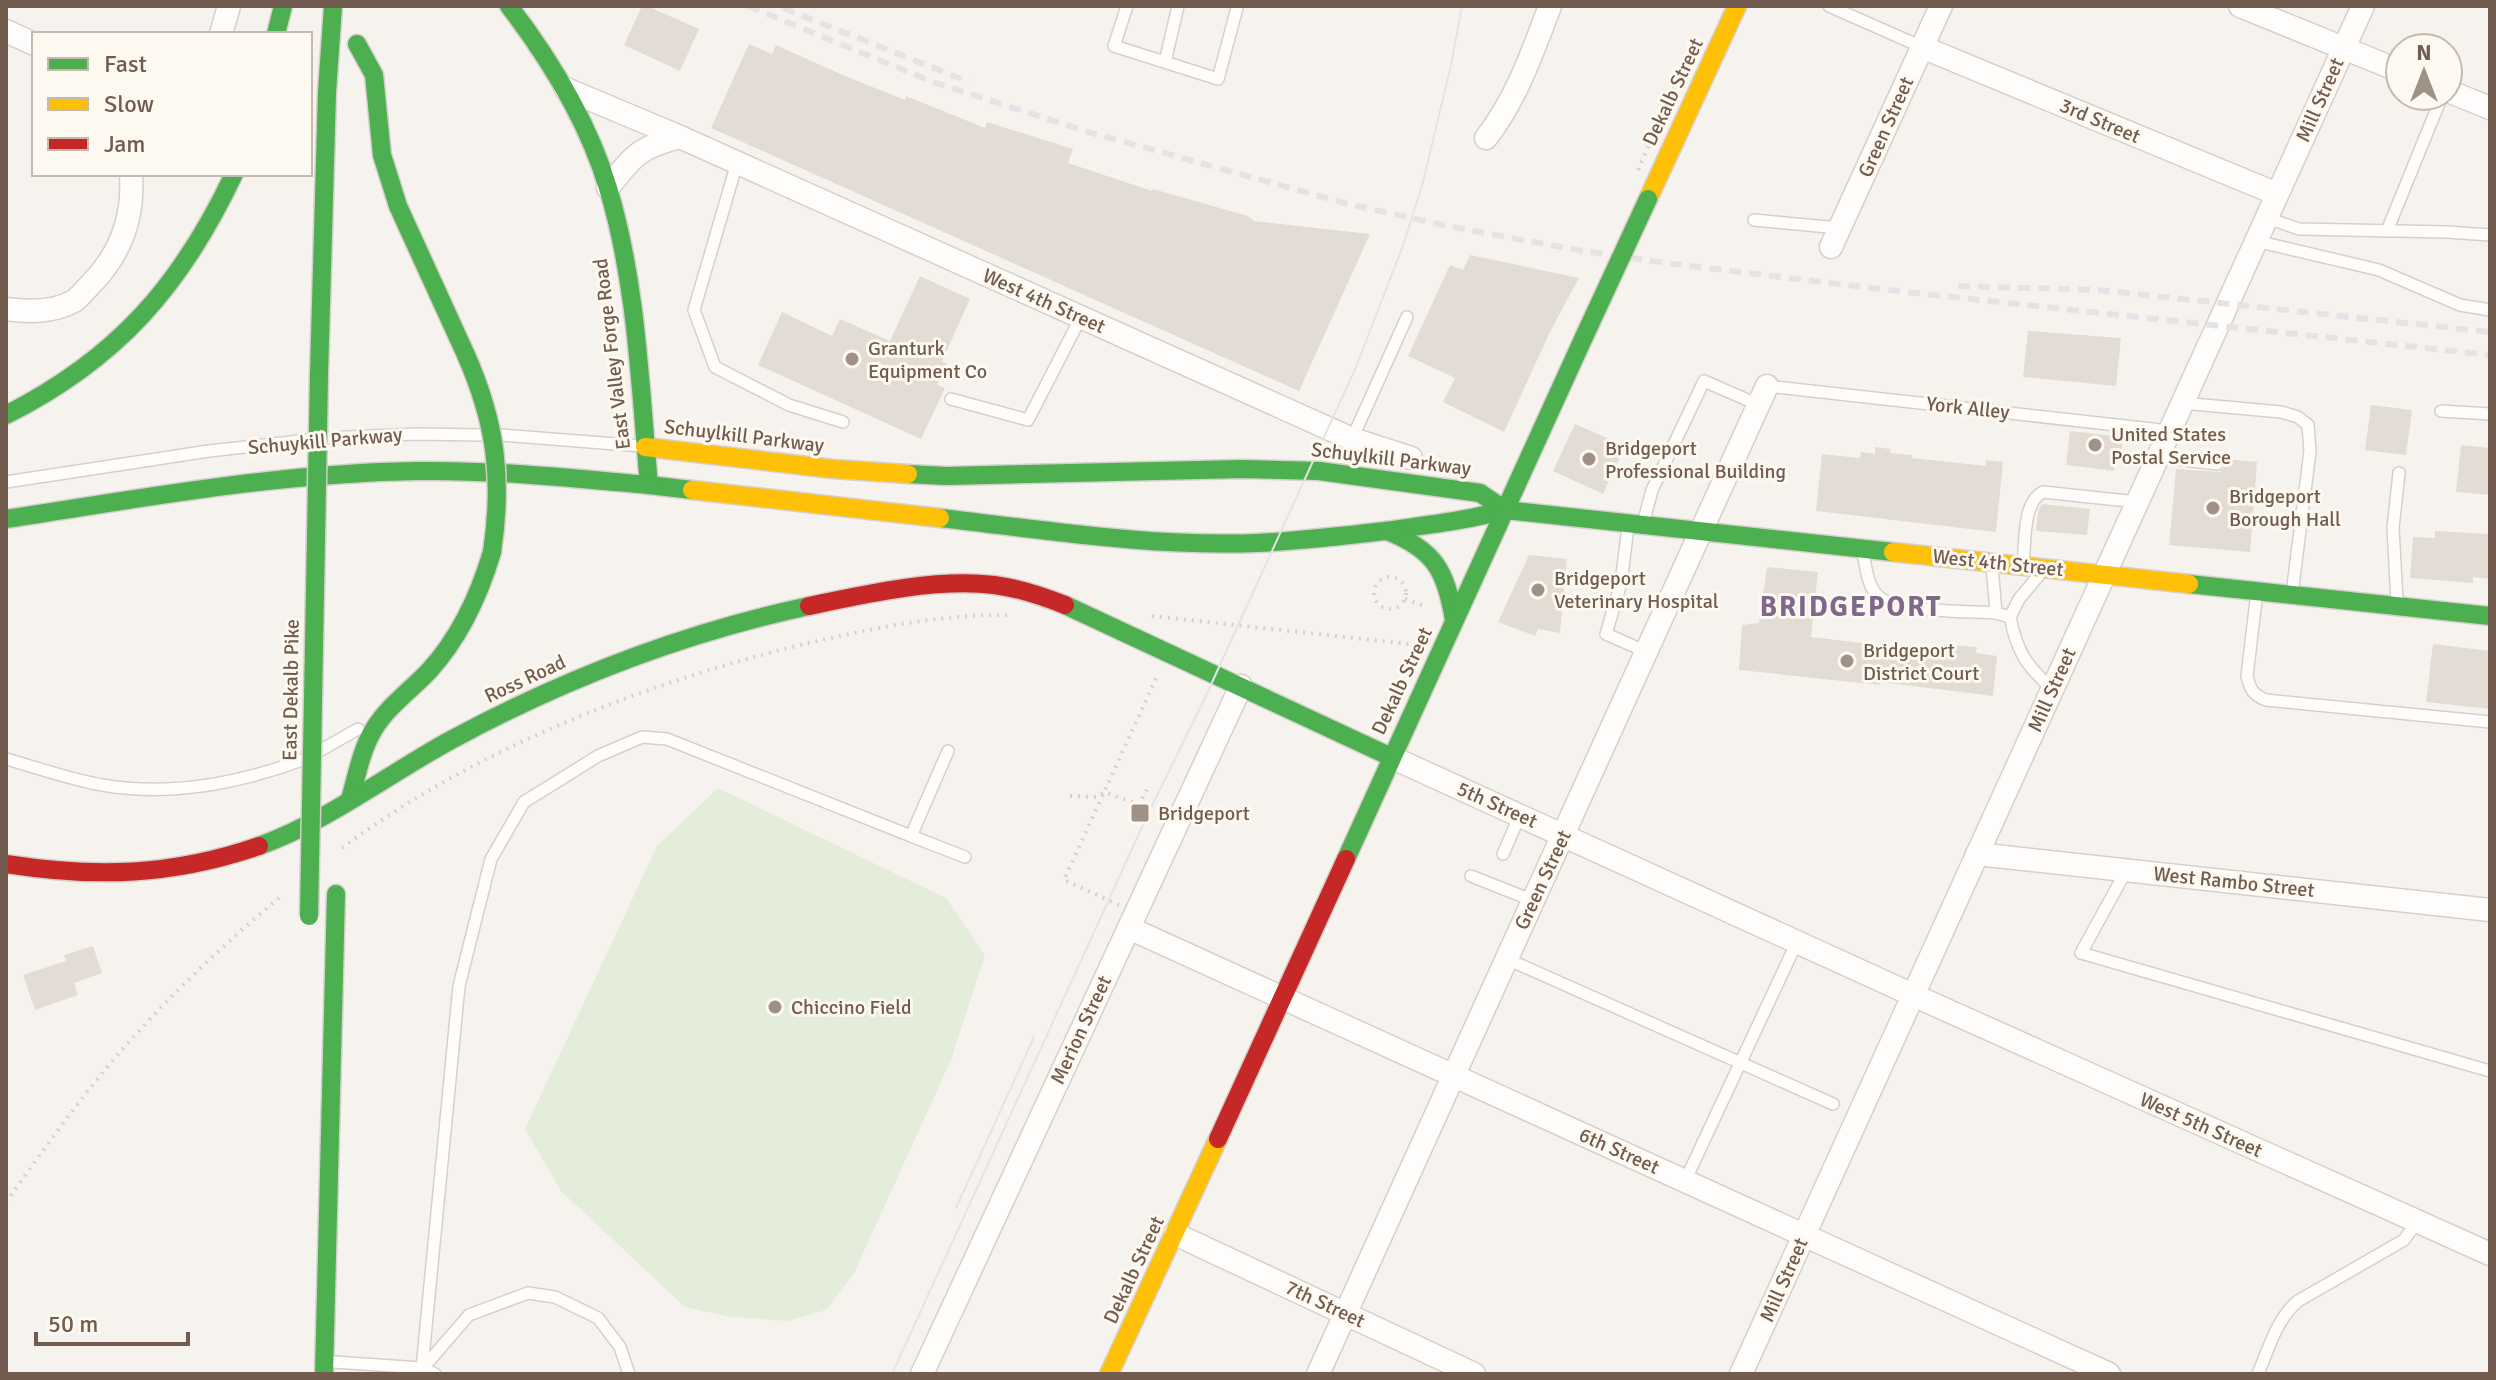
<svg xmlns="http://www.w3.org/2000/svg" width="2496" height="1380" font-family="Signika,sans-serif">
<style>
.green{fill:#e4ecda}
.building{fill:#e2dcd5}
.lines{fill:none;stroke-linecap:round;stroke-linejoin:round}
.lane-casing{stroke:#d6d0cc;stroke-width:14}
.street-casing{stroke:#d6d0cc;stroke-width:25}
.fast-casing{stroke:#d6d0cc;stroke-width:21}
.slow-casing{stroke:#d6d0cc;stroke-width:21}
.jam-casing{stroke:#d6d0cc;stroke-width:21}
.path{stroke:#d7d1cd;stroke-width:4;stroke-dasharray:2 6;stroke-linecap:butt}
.lane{stroke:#fefdfc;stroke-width:11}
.street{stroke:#fefdfc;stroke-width:22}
.fast{stroke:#4caf50;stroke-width:18}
.slow{stroke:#ffc107;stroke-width:18}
.jam{stroke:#c62828;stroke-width:18}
.tram{stroke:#e5e3e6;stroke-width:2}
.rail{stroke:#e5e3e6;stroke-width:6;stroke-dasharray:12 8;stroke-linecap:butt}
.fast-bridge-casing{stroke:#d5cec8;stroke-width:21;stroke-linecap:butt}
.path-bridge{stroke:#d7d1cd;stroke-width:4;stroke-dasharray:2 6;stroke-linecap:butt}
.fast-bridge{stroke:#4caf50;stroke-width:18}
.poi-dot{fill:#a09187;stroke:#fdf8f0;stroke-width:3}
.labels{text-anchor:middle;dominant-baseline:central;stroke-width:6;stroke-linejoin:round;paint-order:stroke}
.street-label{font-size:20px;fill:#725c50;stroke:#fdf8f0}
.poi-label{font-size:20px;fill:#725c50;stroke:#fdf8f0;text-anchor:start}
.district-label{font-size:28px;font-weight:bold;letter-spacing:2px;fill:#80688d;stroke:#fdf8f0}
</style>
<rect width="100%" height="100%" fill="#f6f3ee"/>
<path class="green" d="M 718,788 L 946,898 L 985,955 L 951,1060 L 854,1273 L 826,1310 L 788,1321 L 731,1317 L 685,1307 L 561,1191 L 525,1129 L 657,846 Z"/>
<g class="building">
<path d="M 642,6 L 647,6 L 699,29 L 680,71 L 624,45 Z"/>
<path d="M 749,44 L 772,54 L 776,45 L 845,76 L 905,100 L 906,96 L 985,128 L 987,122 L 1073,149 L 1068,163 L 1152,191 L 1153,189 L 1248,216 L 1254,221 L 1370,234 L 1299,391 L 711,128 Z"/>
<path d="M 1470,255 L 1579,278 L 1550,332 L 1504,432 L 1443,402 L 1455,378 L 1408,356 L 1450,265 L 1463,270 Z"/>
<path d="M 920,276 L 970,299 L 942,361 L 947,364 L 937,385 L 945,388 L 921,439 L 758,365 L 782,312 L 832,336 L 840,319 L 890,341 Z"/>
<path d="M 2028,331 L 2121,338 L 2116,386 L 2023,377 Z"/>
<path d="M 2371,405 L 2412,410 L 2406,455 L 2365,450 Z"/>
<path d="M 1575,424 L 1625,446 L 1603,494 L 1553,471 Z"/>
<path d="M 2070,431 L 2123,437 L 2121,454 L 2115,454 L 2114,471 L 2066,465 Z"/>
<path d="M 2461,445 L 2490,448 L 2490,495 L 2456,492 Z"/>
<path d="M 1875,447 L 1891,449 L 1890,453 L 1912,455 L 1912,458 L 1986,466 L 1986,460 L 2003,462 L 1996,532 L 1816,511 L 1822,454 L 1860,458 L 1861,452 L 1875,454 Z"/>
<path d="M 2224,459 L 2257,462 L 2250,552 L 2169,545 L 2176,469 L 2220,472 L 2225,466 Z"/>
<path d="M 2042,504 L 2090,509 L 2087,535 L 2036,531 L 2038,511 Z"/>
<path d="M 2435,531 L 2490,534 L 2490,579 L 2473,577 L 2473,583 L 2410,578 L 2413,537 L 2435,538 Z"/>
<path d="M 1529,555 L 1567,559 L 1560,633 L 1538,629 L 1535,636 L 1498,622 Z"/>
<path d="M 1767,567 L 1818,572 L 1811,637 L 1897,647 L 1897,644 L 1940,648 L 1941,644 L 1977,647 L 1976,653 L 1997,656 L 1993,696 L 1880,682 L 1880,685 L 1739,670 L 1742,625 L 1759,623 Z"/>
<path d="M 2433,644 L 2490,651 L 2490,709 L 2426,702 Z"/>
<path d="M 93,946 L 102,973 L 74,983 L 78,995 L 35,1010 L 23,975 L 66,961 L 64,955 Z"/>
</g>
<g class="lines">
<g class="lane-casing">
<g id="lane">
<path d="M 1127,6 L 1114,46 L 1218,79 L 1237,8"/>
<path d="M 1829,6 L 1922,47"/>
<path d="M 1165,62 L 1178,6"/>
<path d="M 737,163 L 694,310 L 715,367 L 789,405 L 843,422"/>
<path d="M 2267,218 L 2299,229 L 2447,232 L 2490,235"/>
<path d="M 1754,220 L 1839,228"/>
<path d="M 2387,231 L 2442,96"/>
<path d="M 2256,241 L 2379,270 L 2460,305 L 2490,310"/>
<path d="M 1767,386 L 2170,431"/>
<path d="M 951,399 L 1028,420 L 1081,317"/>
<path d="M 2182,403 L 2281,412 L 2298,417 L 2308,425 L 2310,451 L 2292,594"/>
<path d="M 2441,411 L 2490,414"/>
<path d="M 502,435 L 641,446"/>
<path d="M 326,438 L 415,434 L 485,435"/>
<path d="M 1352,439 L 1407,317"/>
<path d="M 2158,457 L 2217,464"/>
<path d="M 6,482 L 209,451 L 309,440"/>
<path d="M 1643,524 L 1652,490 L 1704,381 L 1759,405"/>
<path d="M 1628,527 L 1621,583 L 1606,634 L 1647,652"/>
<path d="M 1863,553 C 1866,567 1867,584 1877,595 C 1893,613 1971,611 1996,613 L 2010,617"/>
<path d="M 2023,562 C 2026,541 2022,503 2043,492 L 2137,502"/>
<path d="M 1992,566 L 1996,613"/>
<path d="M 2040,574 L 2019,599 L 2010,617 C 2017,652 2026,665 2052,689"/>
<path d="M 2257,592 L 2247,676 C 2250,689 2253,695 2266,700 L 2490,722"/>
<path d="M 2397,601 L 2393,528 L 2399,473"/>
<path d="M 321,750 L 358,729"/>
<path d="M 6,759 C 39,768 73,781 108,786 C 174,796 240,783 302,760"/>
<path d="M 911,836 L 965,857"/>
<path d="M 1503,854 L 1520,815"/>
<path d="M 2126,871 L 2081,953 L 2490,1071"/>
<path d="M 1471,876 L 1534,901"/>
<path d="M 1507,959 L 1833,1104"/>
<path d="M 1685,1181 L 1797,942"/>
<path d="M 334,1362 L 422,1368 L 435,1374"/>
<path d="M 422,1368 L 459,986 L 491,859 L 524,802 L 598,756 L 642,737 L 667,739 L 911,836 L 948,751"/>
<path d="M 423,1368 L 469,1315 L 528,1293 L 555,1297 L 598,1318 L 620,1347 L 629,1374"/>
<path d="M 2258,1374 C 2269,1348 2276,1320 2298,1301 L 2404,1240 L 2417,1222"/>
</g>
</g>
<g class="street-casing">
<g id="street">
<path d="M 2240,6 L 2400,71"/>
<path d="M 6,31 L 34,44"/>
<path d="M 221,34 L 229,6"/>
<path d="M 1922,47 L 2277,194"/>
<path d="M 566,89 L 680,137 L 1352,439 L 1411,458"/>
<path d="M 2448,91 L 2490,108"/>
<path d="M 1486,138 C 1516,100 1533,51 1550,6"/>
<path d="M 608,188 C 633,156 639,147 680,137"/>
<path d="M 1831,247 L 1941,6"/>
<path d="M 6,309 C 28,312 53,313 74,301 C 80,297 86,289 92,283 C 121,253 134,216 131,174"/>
<path d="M 1391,757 L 1913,995 L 2490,1254"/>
<path d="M 1977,854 L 2490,910"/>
<path d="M 1129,928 L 2109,1374"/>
<path d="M 1175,1234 L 1474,1374"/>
<path d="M 922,1374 L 1241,686"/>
<path d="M 1318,1374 L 1767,386"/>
<path d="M 1741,1374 L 2363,6"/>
</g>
</g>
<g class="fast-casing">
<g id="fast">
<path d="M 509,6 C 551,61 588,121 608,188 C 637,284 640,386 649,485 L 692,490"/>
<path d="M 276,34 L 283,6"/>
<path d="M 357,44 L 374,75 L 382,155 L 398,206 L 466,355"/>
<path d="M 319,375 L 327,92 L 333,6"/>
<path d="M 6,415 C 117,359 181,286 234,174"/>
<path d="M 908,474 L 946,476 L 1242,469 L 1319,471 L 1480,493 L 1505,510"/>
<path d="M 940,518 C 1045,530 1151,547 1257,543 C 1299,541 1342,536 1385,531 C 1426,525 1465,521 1505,510 L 1893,552"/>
<path d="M 6,519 C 143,498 279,473 418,471 C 495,470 572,478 649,485"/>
<path d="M 1387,531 C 1435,550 1446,571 1454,620"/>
<path d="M 2189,584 L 2490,616"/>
<path d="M 1065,605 L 1391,757"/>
<path d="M 350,799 C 357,776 361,750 374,729 C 388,706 411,690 429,671 C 460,637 479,596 492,552"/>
<path d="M 259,846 C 328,821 387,775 451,740 C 564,679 683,633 809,606"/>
<path d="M 1346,859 L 1584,337"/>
<path d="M 324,1374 L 336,894"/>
</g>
</g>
<g class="slow-casing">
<g id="slow">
<path d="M 1648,199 L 1737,6"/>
<path d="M 645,447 L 833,469 L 908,474"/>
<path d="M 692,490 L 940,518"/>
<path d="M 1893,552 L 2189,584"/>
<path d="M 1109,1374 L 1218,1139"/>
</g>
</g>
<g class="jam-casing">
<g id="jam">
<path d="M 809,606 C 866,594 936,578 994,585 C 1019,588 1042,596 1065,605"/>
<path d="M 6,864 C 96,878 172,876 259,846"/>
<path d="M 1218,1139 L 1346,859"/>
</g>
</g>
<g class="path">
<circle cx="1390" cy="593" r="16"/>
<path d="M 1405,599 L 1426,607"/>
<path d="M 1152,616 L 1409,644"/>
<path d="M 1070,796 L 1096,797 L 1104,792 L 1139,805 L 1147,789 L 1150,791"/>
<path d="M 342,848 C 477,747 654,679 817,641 C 880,627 943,614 1008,615"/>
<path d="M 1119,905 L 1064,880 L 1158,674"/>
<path d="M 6,1202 C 45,1148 84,1092 129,1042 C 175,991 226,942 279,898"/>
</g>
<use href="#lane" class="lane"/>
<use href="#street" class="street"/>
<use href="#fast" class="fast"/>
<use href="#slow" class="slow"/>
<use href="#jam" class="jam"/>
<g class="tram">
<path d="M 956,1208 L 1034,1037"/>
<path d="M 892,1374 L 1148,814 L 1204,700 L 1356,367 L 1404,243 L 1423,182 L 1451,65 L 1462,6"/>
</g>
<g class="rail">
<path d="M 748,6 L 933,82 L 1085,131 L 1348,204 L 1452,227 L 1577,250 L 1673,264 L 1906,292 L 2490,355"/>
<path d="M 783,8 L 969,82"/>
<path d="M 1958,286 L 2099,290 L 2490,332"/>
</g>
<g class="fast-bridge-casing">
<g id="fast-bridge">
<path d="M 1584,337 L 1648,199"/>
<path d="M 466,355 C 496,423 503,479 492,552"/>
<path d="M 309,916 L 319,375"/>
</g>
</g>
<path class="path-bridge" d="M 1638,170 L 1683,68"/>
<use href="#fast-bridge" class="fast-bridge"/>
</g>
<g class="poi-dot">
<circle cx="852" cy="359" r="8"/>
<circle cx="2095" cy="445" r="8"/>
<circle cx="1589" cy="459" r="8"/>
<circle cx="2213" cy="508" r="8"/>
<circle cx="1538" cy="590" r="8"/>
<circle cx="1847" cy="661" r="8"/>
<rect x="1130" y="803" width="20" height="20" rx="4"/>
<circle cx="775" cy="1007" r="8"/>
</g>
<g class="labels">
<g class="street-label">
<text transform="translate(1673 92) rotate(-65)">Dekalb Street</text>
<text transform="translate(2320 100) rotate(-66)">Mill Street</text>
<text transform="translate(2100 121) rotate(23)">3rd Street</text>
<text transform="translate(1886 127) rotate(-66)">Green Street</text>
<text transform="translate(1044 301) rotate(24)">West 4th Street</text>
<text transform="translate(612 354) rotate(-97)">East Valley Forge Road</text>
<text transform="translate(1968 408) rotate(6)">York Alley</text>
<text transform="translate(744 436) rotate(7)">Schuylkill Parkway</text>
<text transform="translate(325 441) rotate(-5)">Schuykill Parkway</text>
<text transform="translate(1391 459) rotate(7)">Schuylkill Parkway</text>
<text transform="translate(1998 563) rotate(6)">West 4th Street</text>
<text transform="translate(525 679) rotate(-25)">Ross Road</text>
<text transform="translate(1402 681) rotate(-65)">Dekalb Street</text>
<text transform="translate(291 690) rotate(-89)">East Dekalb Pike</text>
<text transform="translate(2052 690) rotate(-66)">Mill Street</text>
<text transform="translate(1497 805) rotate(24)">5th Street</text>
<text transform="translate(1543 880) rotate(-65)">Green Street</text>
<text transform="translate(2234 882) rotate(6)">West Rambo Street</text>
<text transform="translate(1081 1030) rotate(-65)">Merion Street</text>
<text transform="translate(2201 1125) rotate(24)">West 5th Street</text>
<text transform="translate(1619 1151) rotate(24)">6th Street</text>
<text transform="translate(1134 1270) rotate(-65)">Dekalb Street</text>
<text transform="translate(1784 1280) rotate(-66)">Mill Street</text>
<text transform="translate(1325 1304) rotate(25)">7th Street</text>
</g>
<g class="poi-label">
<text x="868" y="348">Granturk<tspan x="868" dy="23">Equipment Co</tspan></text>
<text x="2111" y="434">United States<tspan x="2111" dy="23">Postal Service</tspan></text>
<text x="1605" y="448">Bridgeport<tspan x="1605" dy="23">Professional Building</tspan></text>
<text x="2229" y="496">Bridgeport<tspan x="2229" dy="23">Borough Hall</tspan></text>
<text x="1554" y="578">Bridgeport<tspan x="1554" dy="23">Veterinary Hospital</tspan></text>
<text x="1863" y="650">Bridgeport<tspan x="1863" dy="23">District Court</tspan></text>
<text x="1158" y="813">Bridgeport</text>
<text x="791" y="1007">Chiccino Field</text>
</g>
<g class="district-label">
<text x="1851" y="607">BRIDGEPORT</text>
</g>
</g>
<rect width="2496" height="1380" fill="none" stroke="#725c50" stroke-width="16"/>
<rect x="32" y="32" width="280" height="144" fill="#fdf8f0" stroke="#c5bab0" stroke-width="2"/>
<rect x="48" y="58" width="40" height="12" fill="#4caf50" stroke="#c5bab0" stroke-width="2"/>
<text x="104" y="72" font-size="24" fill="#725c50">Fast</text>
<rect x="48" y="98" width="40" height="12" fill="#ffc107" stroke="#c5bab0" stroke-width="2"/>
<text x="104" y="112" font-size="24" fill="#725c50">Slow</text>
<rect x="48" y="138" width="40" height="12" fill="#c62828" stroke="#c5bab0" stroke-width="2"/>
<text x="104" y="152" font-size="24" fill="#725c50">Jam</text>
<g transform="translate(2424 72)"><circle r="38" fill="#fdf8f0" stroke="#c5bab0" stroke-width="2"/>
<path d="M0-6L14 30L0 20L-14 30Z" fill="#a09187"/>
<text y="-12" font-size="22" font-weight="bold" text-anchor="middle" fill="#725c50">N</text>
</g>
<path d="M36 1332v12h152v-12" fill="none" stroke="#725c50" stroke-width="4"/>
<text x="48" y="1332" font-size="24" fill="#725c50" stroke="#fdf8f0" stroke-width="6" paint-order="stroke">50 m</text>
</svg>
